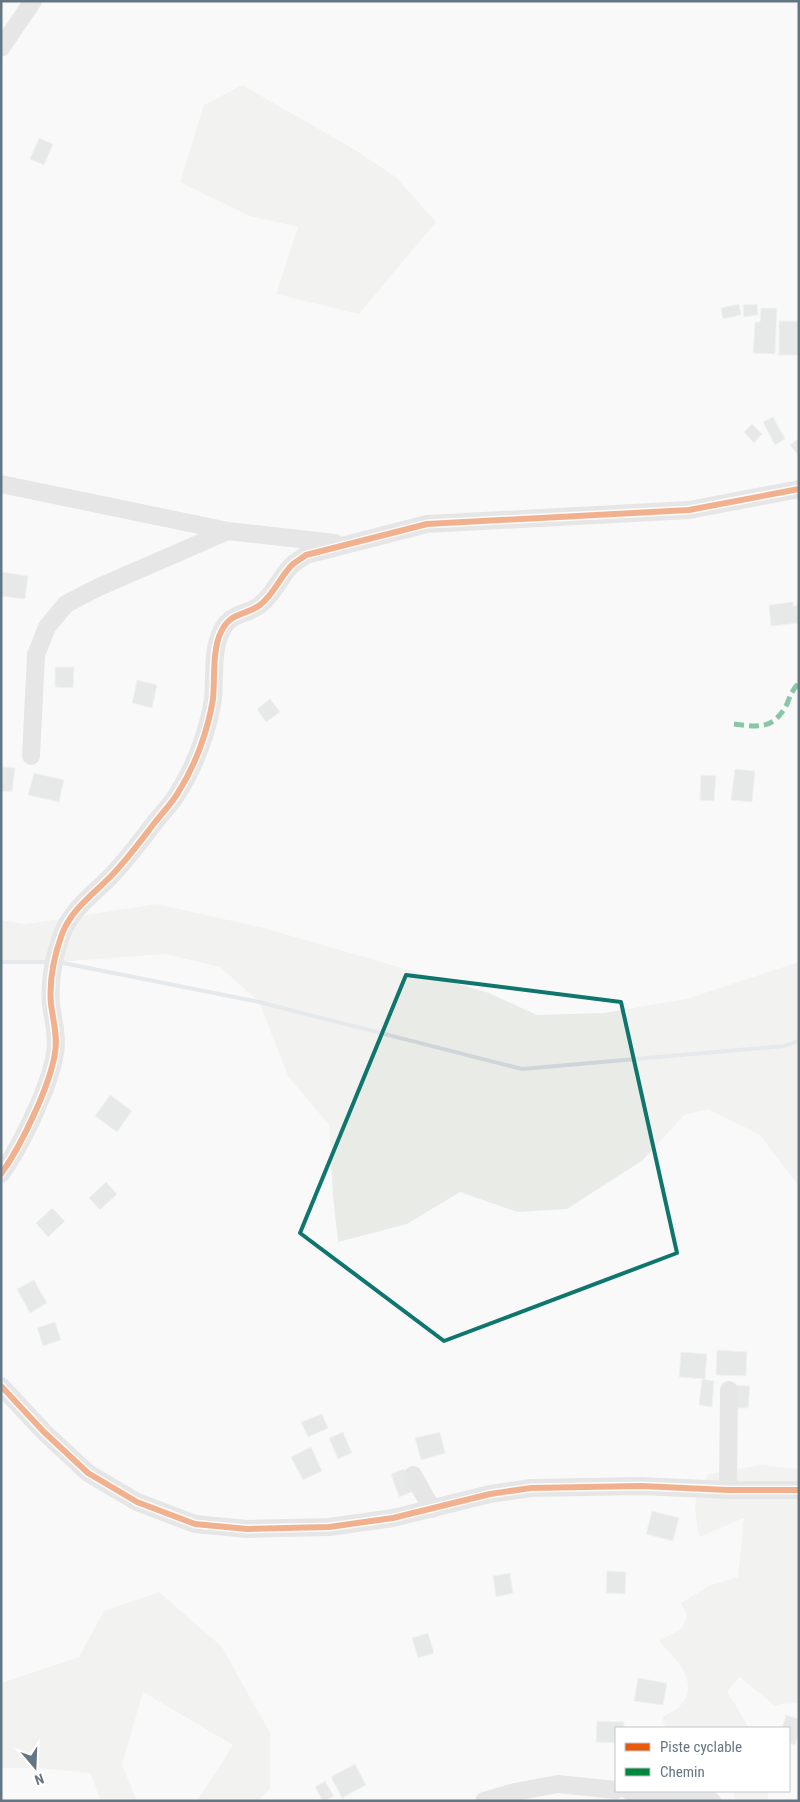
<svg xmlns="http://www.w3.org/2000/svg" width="800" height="1802" font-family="'Roboto Condensed',sans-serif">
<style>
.green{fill:#e8ebe6}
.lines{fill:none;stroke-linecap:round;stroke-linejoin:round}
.stream{stroke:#ced6d9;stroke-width:4}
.building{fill:#d0d2d3;stroke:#e8e8e8}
.minor{stroke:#cecfd0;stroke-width:18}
.quiet{stroke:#00873e;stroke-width:5;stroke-dasharray:10 5;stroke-linecap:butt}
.cycleway-casing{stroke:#fff;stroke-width:9}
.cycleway{stroke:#e8590c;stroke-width:6}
.marked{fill:none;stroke:#0f766e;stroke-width:4;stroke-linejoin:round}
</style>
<rect width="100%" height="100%" fill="#f9f9f9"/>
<g class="green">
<path d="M 242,85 L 352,148 L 396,177 L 436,222 L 359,314 L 276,294 L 298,227 L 249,216 L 180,182 L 204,105 Z"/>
<path d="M 157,904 L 264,928 L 489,993 L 537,1015 L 604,1013 L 686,999 L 799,962 L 799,1193 L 798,1185 L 759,1134 L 708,1109 L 684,1115 L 643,1160 L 567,1209 L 517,1212 L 460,1192 L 407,1224 L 338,1242 L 333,1195 L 329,1125 L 288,1076 L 259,1002 L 220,967 L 165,954 L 58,962 L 1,962 L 1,920 L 26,924 Z"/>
<path d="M 761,1465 L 799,1469 L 799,1703 L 782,1704 L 775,1706 L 740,1677 L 727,1691 L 749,1728 L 666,1728 L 662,1718 C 668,1713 680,1708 684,1701 C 698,1679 673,1656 659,1641 L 681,1629 L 687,1615 L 681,1603 L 711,1585 L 738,1577 L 744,1518 L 699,1537 L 695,1510 L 697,1489 L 709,1474 Z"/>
<path d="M 159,1592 L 222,1647 L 270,1733 L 270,1788 L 258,1801 L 197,1801 L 233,1745 L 143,1692 L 122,1765 L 137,1801 L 101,1801 L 90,1773 L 37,1768 L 1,1768 L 1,1683 L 79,1657 L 104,1611 Z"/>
<path d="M 733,1791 L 769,1791 L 767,1801 L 736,1801 Z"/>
</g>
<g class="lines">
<g class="stream">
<path d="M 1,962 L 48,962"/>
<path d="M 58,962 L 259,1002 L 522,1069 L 784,1046 L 799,1041"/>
</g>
</g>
<g class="building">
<path d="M 39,138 L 53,144 L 44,165 L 30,159 Z"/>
<path d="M 739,304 L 741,315 L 723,319 L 721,308 Z"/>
<path d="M 757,304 L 758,315 L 744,317 L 743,305 Z"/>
<path d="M 761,308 L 777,308 L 775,354 L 753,353 L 755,322 L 760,322 Z"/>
<rect x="779" y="321" width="20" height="34"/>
<path d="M 773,417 L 785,439 L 775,445 L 763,422 Z"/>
<path d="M 752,424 L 762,434 L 754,443 L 744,432 Z"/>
<path d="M 799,438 L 799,456 L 790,445 Z"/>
<path d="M 1,572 L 28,576 L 25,599 L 1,596 Z"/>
<path d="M 793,602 L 793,606 L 799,605 L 799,623 L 771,626 L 769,605 Z"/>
<path d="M 55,667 L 74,667 L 73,688 L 55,687 Z"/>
<path d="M 137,680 L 157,685 L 152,708 L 132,703 Z"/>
<path d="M 270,699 L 280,712 L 266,722 L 257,709 Z"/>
<path d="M 1,767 L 15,768 L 12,792 L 1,791 Z"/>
<path d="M 735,769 L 755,771 L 752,802 L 731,800 Z"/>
<path d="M 34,773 L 64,780 L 59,802 L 28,795 Z"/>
<path d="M 701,775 L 716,776 L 714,801 L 700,800 Z"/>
<path d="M 110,1095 L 132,1111 L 117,1132 L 95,1116 Z"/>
<path d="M 106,1182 L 117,1194 L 100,1210 L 89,1198 Z"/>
<path d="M 52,1208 L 65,1221 L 48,1237 L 36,1223 Z"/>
<path d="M 34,1280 L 47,1303 L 30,1313 L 17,1289 Z"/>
<path d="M 55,1322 L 61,1340 L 43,1346 L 37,1328 Z"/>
<path d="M 717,1350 L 747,1352 L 746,1376 L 716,1375 Z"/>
<path d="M 681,1352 L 707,1354 L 705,1379 L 679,1377 Z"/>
<path d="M 702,1379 L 714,1381 L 712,1407 L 699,1405 Z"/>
<path d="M 736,1385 L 750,1386 L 748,1408 L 734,1408 Z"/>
<path d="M 322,1414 L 328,1428 L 308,1437 L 301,1422 Z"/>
<path d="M 343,1432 L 352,1453 L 338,1459 L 329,1438 Z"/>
<path d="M 440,1432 L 445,1453 L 421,1460 L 415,1438 Z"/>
<path d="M 311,1447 L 322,1471 L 303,1480 L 291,1457 Z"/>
<path d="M 404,1469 L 412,1492 L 399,1497 L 391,1474 Z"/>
<path d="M 652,1511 L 679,1518 L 673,1541 L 646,1534 Z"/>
<path d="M 607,1571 L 626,1572 L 625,1594 L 606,1593 Z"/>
<path d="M 510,1573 L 513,1593 L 496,1597 L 493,1576 Z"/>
<path d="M 428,1633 L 434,1653 L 418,1658 L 412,1638 Z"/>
<path d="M 638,1678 L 667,1683 L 663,1705 L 634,1701 Z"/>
<path d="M 786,1715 L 799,1719 L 799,1733 L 795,1745 L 789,1743 L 789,1728 L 782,1728 Z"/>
<path d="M 597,1721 L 624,1722 L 624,1728 L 616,1728 L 616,1743 L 596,1742 Z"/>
<path d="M 355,1764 L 366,1785 L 342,1798 L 331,1777 Z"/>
<path d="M 325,1781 L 334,1796 L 323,1801 L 315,1787 Z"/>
</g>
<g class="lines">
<g class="minor">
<path d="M 1,48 L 33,1"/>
<path d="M 1,484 L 228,531 L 335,543"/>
<path d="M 31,756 L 36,655 L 47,627 L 66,604 L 99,587 L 228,531"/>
<path d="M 1,1174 C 21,1146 50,1086 55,1053 C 58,1037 53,1020 51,1004 C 49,980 54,956 62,934 C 72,908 95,893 113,874 C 129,857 142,839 156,821 C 164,811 173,802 179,791 C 196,764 208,730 213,699 C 215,679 212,650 221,632 C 230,612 245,616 260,605 C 276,592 280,576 293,564 C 297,561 302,558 306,555 L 427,524 L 689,510 L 799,489"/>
<path d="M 1,1386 L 44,1432 L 88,1473 L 137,1502 L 195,1524 L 247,1529 L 329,1527 L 393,1518 L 490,1494 L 531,1488 L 641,1486 L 728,1490 L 799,1490"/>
<path d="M 413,1475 L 432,1509"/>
<path d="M 728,1490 L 729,1390"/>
<path d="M 629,1791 L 689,1796 L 712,1801"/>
<path d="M 484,1801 L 515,1792 L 558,1784 L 616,1790"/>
</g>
<path class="quiet" d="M 734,724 C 760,727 773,730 787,704 C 790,696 793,689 799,683"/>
<g class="cycleway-casing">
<g id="cycleway">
<path d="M 1,1174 C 21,1146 50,1086 55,1053 C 58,1037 53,1020 51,1004 C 49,980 54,956 62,934 C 72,908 95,893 113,874 C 129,857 142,839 156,821 C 164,811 173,802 179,791 C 196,764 208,730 213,699 C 215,679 212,650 221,632 C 230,612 245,616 260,605 C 276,592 280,576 293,564 C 297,561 302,558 306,555 L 427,524 L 689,510 L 799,489"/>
<path d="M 1,1386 L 44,1432 L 88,1473 L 137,1502 L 195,1524 L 247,1529 L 329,1527 L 393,1518 L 490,1494 L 531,1488 L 641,1486 L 728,1490 L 799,1490"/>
</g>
</g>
<use href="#cycleway" class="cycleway"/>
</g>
<path d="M0 0H800V1802H0ZM 406,975 L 621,1002 L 677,1253 L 444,1341 L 300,1233 Z" fill="#f9f9f9" fill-opacity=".55" fill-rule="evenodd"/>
<path class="marked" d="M 406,975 L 621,1002 L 677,1253 L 444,1341 L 300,1233 Z"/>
<rect width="800" height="1802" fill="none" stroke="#657683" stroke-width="5"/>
<rect x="615" y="1727" width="175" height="65" fill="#ffffff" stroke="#c1c8cd"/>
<rect x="625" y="1743" width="25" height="8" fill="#e8590c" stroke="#c1c8cd"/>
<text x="660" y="1752" font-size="15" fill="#657683">Piste cyclable</text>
<rect x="625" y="1768" width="25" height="8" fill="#00873e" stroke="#c1c8cd"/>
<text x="660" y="1777" font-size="15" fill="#657683">Chemin</text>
<g transform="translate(35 1767) rotate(161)" stroke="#ffffff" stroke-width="4" paint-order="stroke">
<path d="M0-4L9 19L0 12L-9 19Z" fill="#657683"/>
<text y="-8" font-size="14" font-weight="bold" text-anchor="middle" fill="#657683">N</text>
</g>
</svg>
